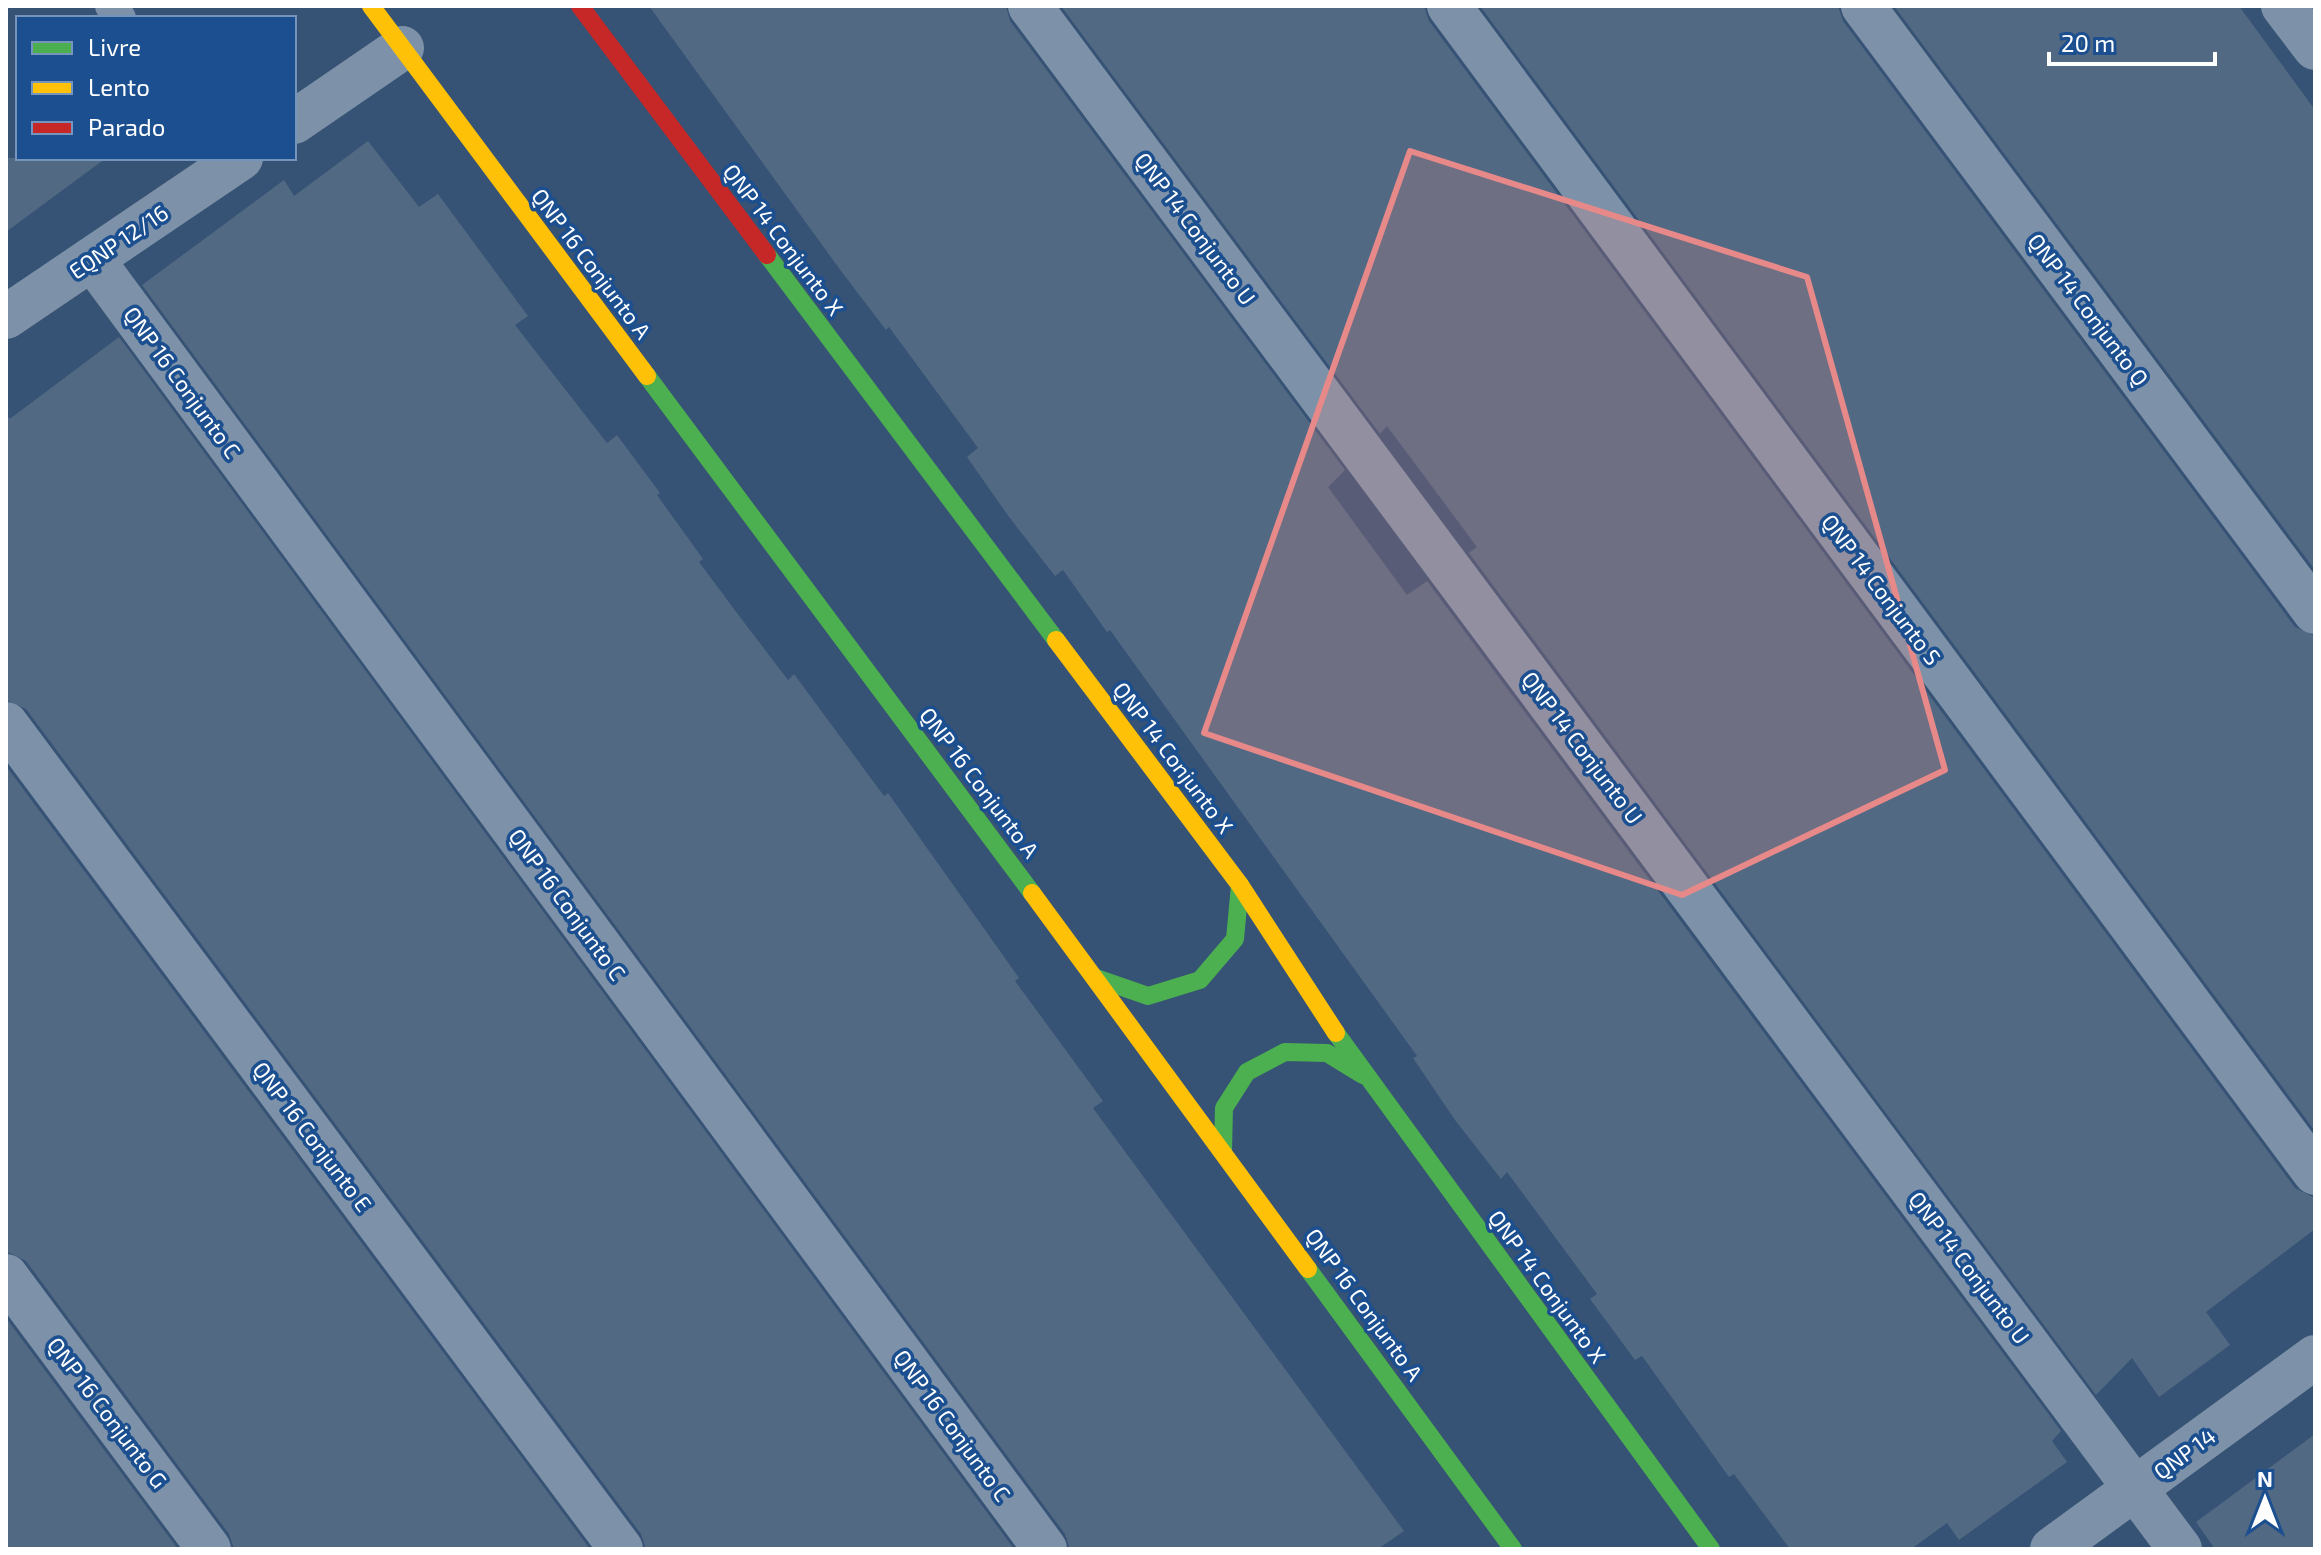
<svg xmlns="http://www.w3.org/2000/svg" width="2321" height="1555" font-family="'Exo 2',sans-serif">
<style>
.building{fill:#526984}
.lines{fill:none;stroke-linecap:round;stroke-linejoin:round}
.lane{stroke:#7d92a8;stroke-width:32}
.street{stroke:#7d92a8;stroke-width:44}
.fast{stroke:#4caf50;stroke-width:18}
.slow{stroke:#ffc107;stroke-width:18}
.jam{stroke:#c62828;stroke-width:18}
.marked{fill:#e88989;fill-opacity:0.2;stroke:#e88989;stroke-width:6;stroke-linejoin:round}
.labels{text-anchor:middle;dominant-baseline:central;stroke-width:7;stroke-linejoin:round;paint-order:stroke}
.street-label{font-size:22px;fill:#fff;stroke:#1b4f8f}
</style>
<rect width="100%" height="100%" fill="#365274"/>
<g class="building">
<path d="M 649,6 L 1006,6 L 1010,21 L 1345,470 L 1328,487 L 1407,595 L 1427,581 L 2061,1431 L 2052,1441 L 2067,1462 L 1959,1540 L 1947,1523 L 1911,1549 L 1790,1549 L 1734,1474 L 1729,1477 L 1642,1356 L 1635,1360 L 1590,1299 L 1597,1294 L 1507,1172 L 1501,1179 L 1455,1120 L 1413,1058 L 1417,1056 L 1110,630 L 1107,632 L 1063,570 L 1055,576 L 1009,517 L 967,457 L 978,448 L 889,327 L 886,330 L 841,271 Z"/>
<path d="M 1061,6 L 1424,6 L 1429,21 L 2295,1188 L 2315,1198 L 2315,1229 L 2206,1312 L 2230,1345 L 2159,1397 L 2132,1358 L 2096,1395 L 1469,553 L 1477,547 L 1387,426 L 1380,434 Z"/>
<path d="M 1480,6 L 1838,6 L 1843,21 L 2295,627 L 2315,636 L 2315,1131 Z"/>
<path d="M 1894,6 L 2239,6 L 2315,110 L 2315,570 Z"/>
<path d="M 368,141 L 419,207 L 438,194 L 528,316 L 515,325 L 607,443 L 617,435 L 660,493 L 657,495 L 703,559 L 699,562 L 743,621 L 788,680 L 794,674 L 884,796 L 888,793 L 1019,978 L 1015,981 L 1103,1101 L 1093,1108 L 1404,1531 L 1378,1549 L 1070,1549 L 1065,1534 L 142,285 L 284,180 L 294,196 Z"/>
<path d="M 6,158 L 106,158 L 6,232 Z"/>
<path d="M 119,337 L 1014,1549 L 646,1549 L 641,1534 L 26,709 L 6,700 L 6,418 L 11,418 Z"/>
<path d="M 6,766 L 590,1549 L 234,1549 L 229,1534 L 26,1261 L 6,1251 Z"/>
<path d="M 6,1318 L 178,1549 L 6,1549 Z"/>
<path d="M 2315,1434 L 2315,1549 L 2215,1549 L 2196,1522 Z"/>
</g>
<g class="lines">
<path class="lane" d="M 111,6 L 120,18"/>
<g class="street">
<path d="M 1030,6 L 2180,1549"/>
<path d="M 1449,6 L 2315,1173"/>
<path d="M 1863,6 L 2315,612"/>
<path d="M 2283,6 L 2315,48"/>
<path d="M 294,122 L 402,48"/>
<path d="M 92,259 L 1045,1549"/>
<path d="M 6,317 L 241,158"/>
<path d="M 6,724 L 621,1549"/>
<path d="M 6,1276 L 209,1549"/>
<path d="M 2052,1549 L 2315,1357"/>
</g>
<g class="fast">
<path d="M 767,255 L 1056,640"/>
<path d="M 647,376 L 1032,893"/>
<path d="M 1096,978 L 1148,996 L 1200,980 L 1235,939 L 1240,885"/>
<path d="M 1336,1033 L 1711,1549"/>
<path d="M 1223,1151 L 1224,1108 L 1247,1072 L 1285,1052 L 1327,1053 L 1363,1075"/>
<path d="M 1308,1269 L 1513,1549"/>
</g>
<g class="slow">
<path d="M 371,6 L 647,376"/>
<path d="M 1056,640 L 1240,885 L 1336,1033"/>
<path d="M 1032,893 L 1308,1269"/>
</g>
<path class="jam" d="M 580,6 L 767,255"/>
</g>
<path class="marked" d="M 1410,151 L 1807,277 L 1945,770 L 1682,895 L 1204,733 Z"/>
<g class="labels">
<g class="street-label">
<text transform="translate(1196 228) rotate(53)">QNP 14 Conjunto U</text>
<text transform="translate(784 239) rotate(53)">QNP 14 Conjunto X</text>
<text transform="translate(118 241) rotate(-34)">EQNP 12/16</text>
<text transform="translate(592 263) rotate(53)">QNP 16 Conjunto A</text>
<text transform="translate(2089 309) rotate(53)">QNP 14 Conjunto Q</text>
<text transform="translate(183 382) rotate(54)">QNP 16 Conjunto C</text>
<text transform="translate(1882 589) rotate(53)">QNP 14 Conjunto S</text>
<text transform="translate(1583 747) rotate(53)">QNP 14 Conjunto U</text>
<text transform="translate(1174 757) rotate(53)">QNP 14 Conjunto X</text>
<text transform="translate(980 782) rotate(53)">QNP 16 Conjunto A</text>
<text transform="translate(568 904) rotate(54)">QNP 16 Conjunto C</text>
<text transform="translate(313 1136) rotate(53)">QNP 16 Conjunto E</text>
<text transform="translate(1970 1267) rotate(53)">QNP 14 Conjunto U</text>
<text transform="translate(1548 1286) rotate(54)">QNP 14 Conjunto X</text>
<text transform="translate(1365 1304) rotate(54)">QNP 16 Conjunto A</text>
<text transform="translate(108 1412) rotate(53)">QNP 16 Conjunto G</text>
<text transform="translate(953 1425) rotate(54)">QNP 16 Conjunto C</text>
<text transform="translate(2184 1453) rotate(-36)">QNP 14</text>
</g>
</g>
<rect width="2321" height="1555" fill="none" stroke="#ffffff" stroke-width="16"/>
<rect x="16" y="16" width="280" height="144" fill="#1b4f8f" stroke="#7695bc" stroke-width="2"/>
<rect x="32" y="42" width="40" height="12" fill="#4caf50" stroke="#7695bc" stroke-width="2"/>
<text x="88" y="56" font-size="24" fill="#ffffff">Livre</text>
<rect x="32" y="82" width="40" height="12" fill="#ffc107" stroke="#7695bc" stroke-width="2"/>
<text x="88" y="96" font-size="24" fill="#ffffff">Lento</text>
<rect x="32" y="122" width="40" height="12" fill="#c62828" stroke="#7695bc" stroke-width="2"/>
<text x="88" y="136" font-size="24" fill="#ffffff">Parado</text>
<g transform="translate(2265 1499)" stroke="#1b4f8f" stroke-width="6" paint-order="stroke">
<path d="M0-6L14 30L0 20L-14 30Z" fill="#ffffff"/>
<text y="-12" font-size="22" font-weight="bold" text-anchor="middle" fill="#ffffff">N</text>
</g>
<path d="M2049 52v12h166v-12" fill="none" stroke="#ffffff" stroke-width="4"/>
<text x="2061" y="52" font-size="24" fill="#ffffff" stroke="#1b4f8f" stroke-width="6" paint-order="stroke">20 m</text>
</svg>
